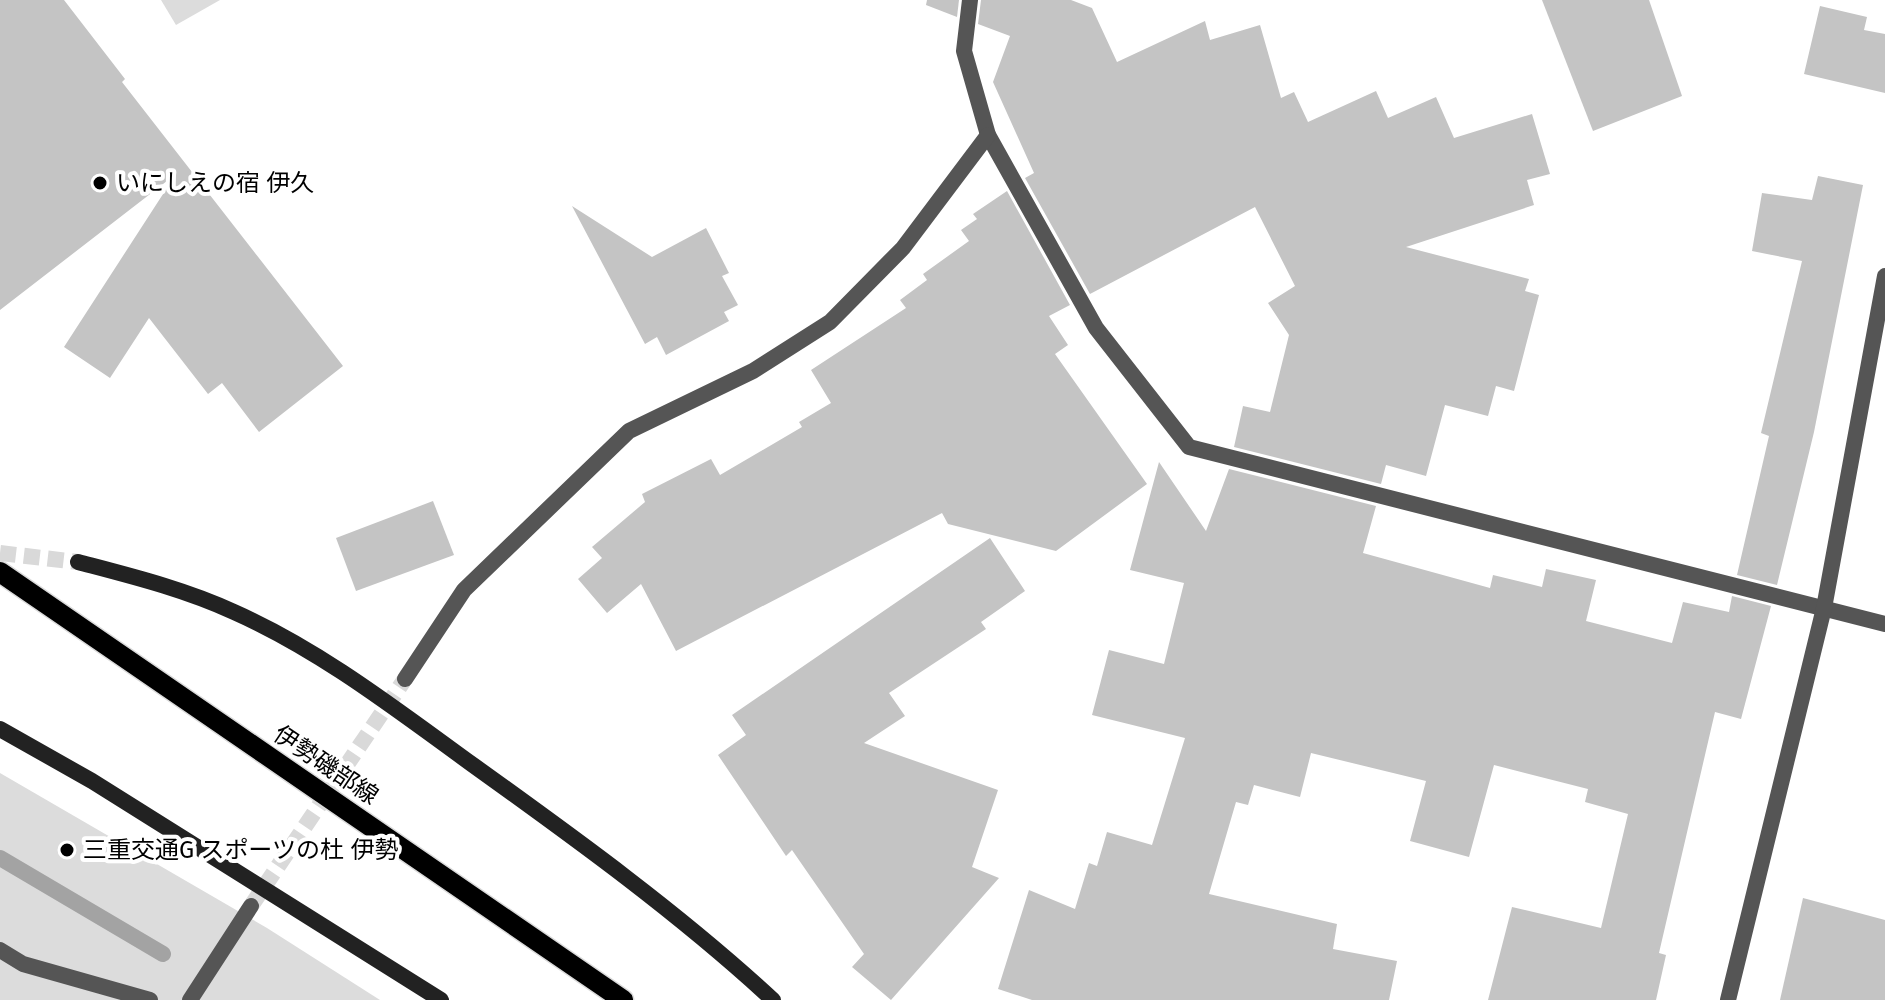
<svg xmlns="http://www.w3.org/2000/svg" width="1885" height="1000" font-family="'Fira Sans','Noto Sans JP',sans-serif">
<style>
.green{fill:#dcdcdc}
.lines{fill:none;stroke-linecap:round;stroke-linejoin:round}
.stream{stroke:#a3a3a3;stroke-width:16}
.building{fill:#c4c4c4}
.street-tunnel{stroke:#d9d9d9;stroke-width:16;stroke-dasharray:16 8;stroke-linecap:butt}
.secondary-tunnel{stroke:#d9d9d9;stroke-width:16;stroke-dasharray:16 8;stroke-linecap:butt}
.primary-casing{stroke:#dbdbdb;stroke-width:23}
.street{stroke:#555;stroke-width:16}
.secondary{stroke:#222;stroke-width:16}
.primary{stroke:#000;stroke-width:20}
.poi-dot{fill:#000;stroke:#fff;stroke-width:3}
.labels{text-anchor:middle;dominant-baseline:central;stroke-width:8;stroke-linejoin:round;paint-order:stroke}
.poi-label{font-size:24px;fill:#000;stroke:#fff;text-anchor:start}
.street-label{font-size:24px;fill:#000;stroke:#fff}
</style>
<rect width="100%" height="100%" fill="#fff"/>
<g class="green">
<path d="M 161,0 L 220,0 L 176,25 Z"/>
<path d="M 0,773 L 267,928 L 380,1000 L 0,1000 Z"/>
</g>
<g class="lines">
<path class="stream" d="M 0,858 L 163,954"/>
</g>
<g class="building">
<path d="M 0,0 L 64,0 L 125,79 L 122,82 L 343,366 L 259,432 L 222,383 L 208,394 L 149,318 L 110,378 L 64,347 L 176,174 L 0,310 Z"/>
<path d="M 927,0 L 959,0 L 957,17 L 926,5 Z"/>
<path d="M 981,0 L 1071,0 L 1092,8 L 1117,62 L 1205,21 L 1210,40 L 1260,25 L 1281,98 L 1294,92 L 1308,122 L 1376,91 L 1388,118 L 1436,97 L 1454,138 L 1532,114 L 1550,174 L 1527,180 L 1534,205 L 1406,247 L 1529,279 L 1525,291 L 1539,295 L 1514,391 L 1496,386 L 1488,416 L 1445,405 L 1426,476 L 1386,465 L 1381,484 L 1234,447 L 1243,406 L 1270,412 L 1289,335 L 1268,303 L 1295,286 L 1255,207 L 1090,294 L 1025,178 L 1034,173 L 993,82 L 1010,36 L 978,24 Z"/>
<path d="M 1542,0 L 1649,0 L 1682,96 L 1593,131 Z"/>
<path d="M 1820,6 L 1867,17 L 1864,30 L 1885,34 L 1885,93 L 1804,74 Z"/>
<path d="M 1818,176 L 1863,185 L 1814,432 L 1777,585 L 1737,575 L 1769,436 L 1761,433 L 1802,261 L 1752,251 L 1762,193 L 1812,200 Z"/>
<path d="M 1007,191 L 1070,305 L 1049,316 L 1068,345 L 1055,354 L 1147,484 L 1056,551 L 948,524 L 942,513 L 676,651 L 641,584 L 607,613 L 578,579 L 602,558 L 592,547 L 645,502 L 642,494 L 711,459 L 720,475 L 802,427 L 799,422 L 831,403 L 811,370 L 906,308 L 900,300 L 927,280 L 923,274 L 969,241 L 961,230 L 977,219 L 973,214 Z"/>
<path d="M 572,206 L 652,257 L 706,228 L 729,273 L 722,276 L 738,305 L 724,312 L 729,321 L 666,355 L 657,337 L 645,344 Z"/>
<path d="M 1159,462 L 1206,531 L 1229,469 L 1376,506 L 1363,553 L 1490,588 L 1493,575 L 1542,587 L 1546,569 L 1596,580 L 1586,621 L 1672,643 L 1683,602 L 1729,612 L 1732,596 L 1771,606 L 1741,719 L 1715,712 L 1659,953 L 1666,955 L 1656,1000 L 1488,1000 L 1512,907 L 1601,928 L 1628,814 L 1585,802 L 1588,789 L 1494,765 L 1469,857 L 1410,841 L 1426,781 L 1311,753 L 1300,797 L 1254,785 L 1248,805 L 1236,802 L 1209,894 L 1337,924 L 1333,949 L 1397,961 L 1389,1000 L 1032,1000 L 998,989 L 1029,890 L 1075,909 L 1089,863 L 1097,866 L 1107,832 L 1152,845 L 1185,738 L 1092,715 L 1109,650 L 1164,664 L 1184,583 L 1130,570 Z"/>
<path d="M 433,501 L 454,555 L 356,591 L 336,538 Z"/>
<path d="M 990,538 L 1025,591 L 981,622 L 986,629 L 889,693 L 905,716 L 864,743 L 998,790 L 972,867 L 999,878 L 891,1000 L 852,967 L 864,954 L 792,850 L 786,856 L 718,755 L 746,735 L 732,715 Z"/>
<path d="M 1803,898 L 1885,920 L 1885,1000 L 1780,1000 Z"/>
</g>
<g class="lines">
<path class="street-tunnel" d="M 251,906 L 405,679"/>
<path class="secondary-tunnel" d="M 0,553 L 78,562"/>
<g class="primary-casing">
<path id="primary" d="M 0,572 L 623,1000"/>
</g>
<g class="street">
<path d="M 970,0 L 964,51 L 988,135 L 1096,328 L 1189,447 L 1885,624"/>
<path d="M 405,679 L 464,590 L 629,431 L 753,371 L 830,322 L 903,248 L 988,135"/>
<path d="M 0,950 L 23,964 L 150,1000"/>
<path d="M 190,1000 L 251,906"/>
<path d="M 1728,1000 L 1824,608 L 1885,276"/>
</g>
<g class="secondary">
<path d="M 78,562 C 131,576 184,589 234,612 C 320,650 397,710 473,765 C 576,839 680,914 773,1000"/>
<path d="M 0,729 L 92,781 L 441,1000"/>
</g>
<use href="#primary" class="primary"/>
</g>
<g class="poi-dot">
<circle cx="100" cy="183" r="8"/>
<circle cx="67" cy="850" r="8"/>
</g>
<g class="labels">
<g class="poi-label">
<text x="116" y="183">いにしえの宿 伊久</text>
<text x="83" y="850">三重交通G スポーツの杜 伊勢</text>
</g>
<g class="street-label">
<text transform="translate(326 765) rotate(34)">伊勢磯部線</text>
</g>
</g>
</svg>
